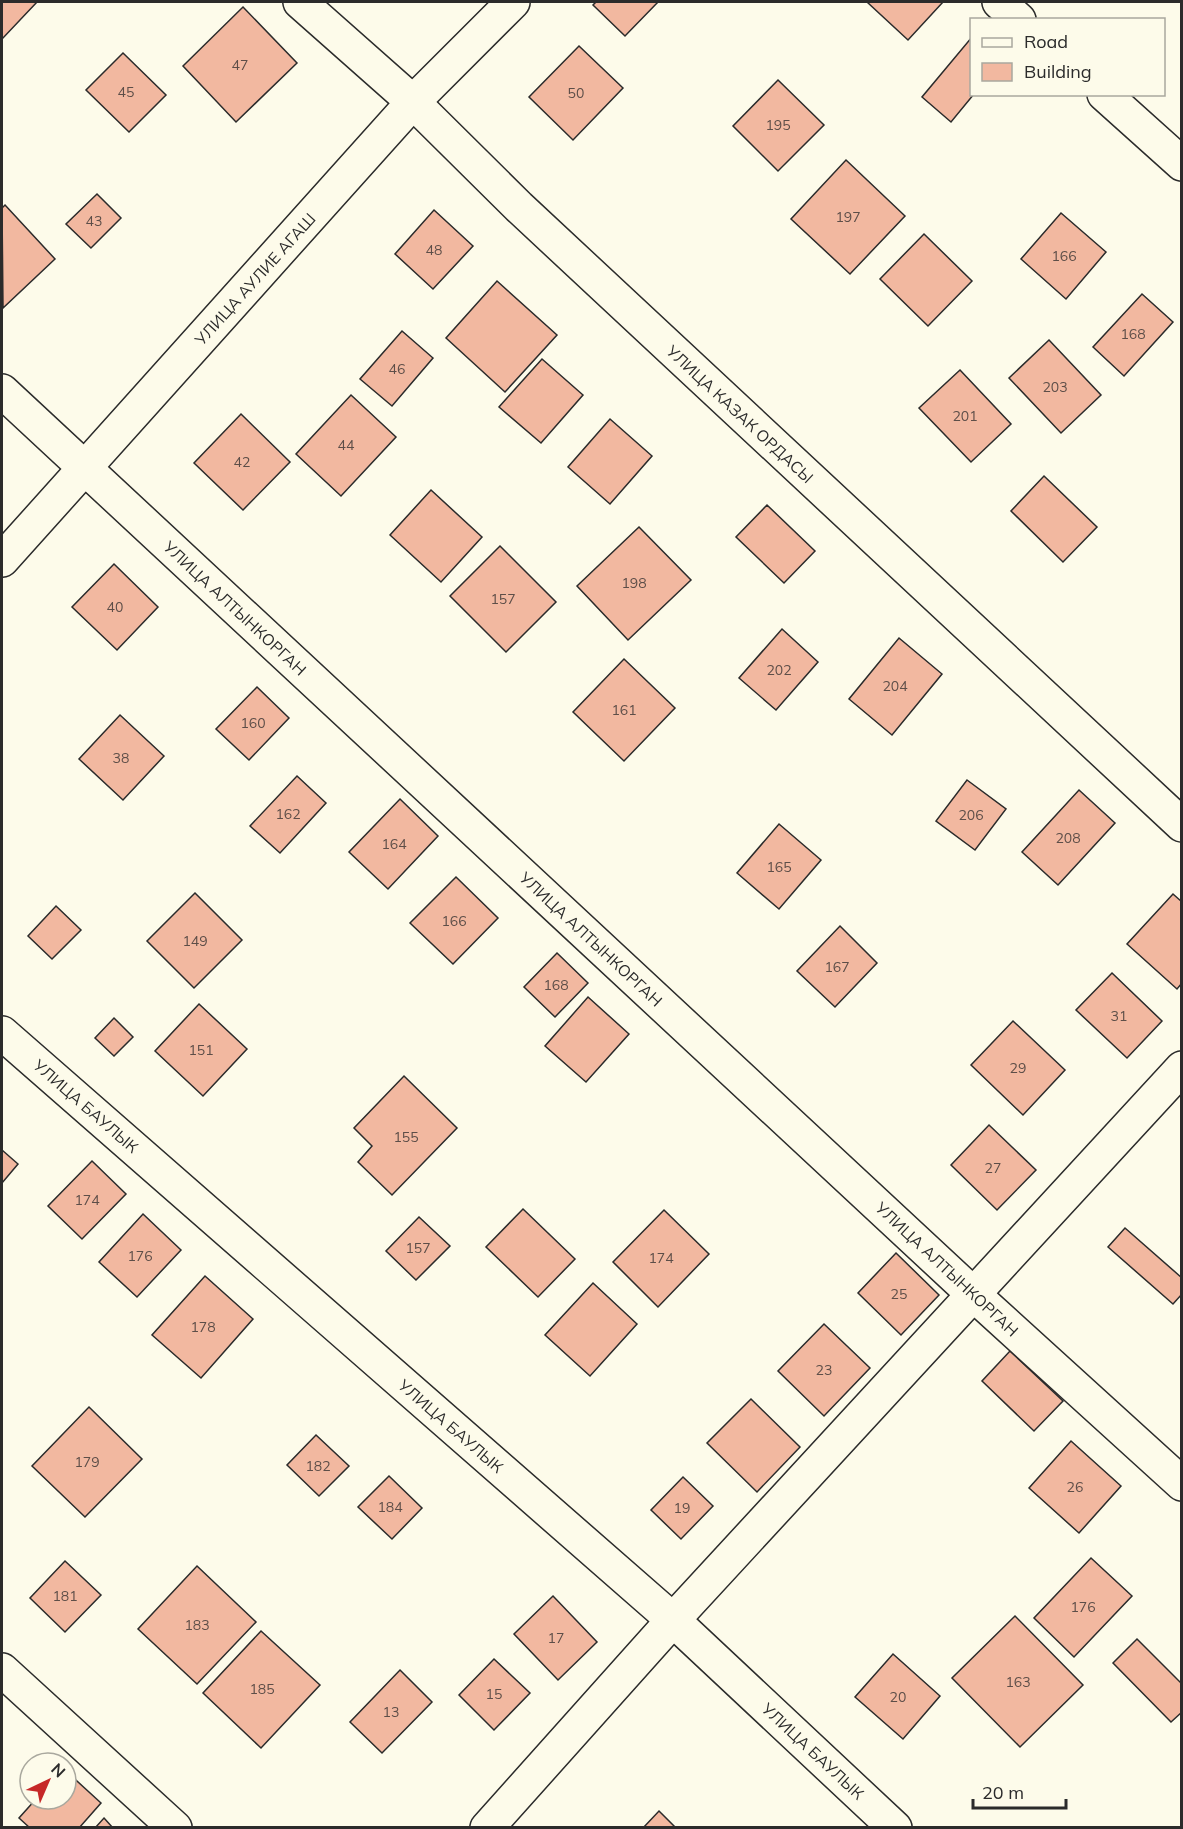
<svg xmlns="http://www.w3.org/2000/svg" width="1183" height="1829" font-family="Mulish,sans-serif">
<style>
.building{fill:#f2b8a0;stroke:#2b2b2b;stroke-width:1.5}
.lines{fill:none;stroke-linecap:round;stroke-linejoin:round}
.minor-casing{stroke:#2b2b2b;stroke-width:36}
.minor{stroke:#fdfbea;stroke-width:33}
.labels{text-anchor:middle;dominant-baseline:central;stroke-width:4.5;stroke-linejoin:round;paint-order:stroke}
.number-label{font-size:14px;fill:#5d4e48}
.street-label{font-size:16px;fill:#2b2b2b;stroke:#fdfbea}
</style>
<rect width="100%" height="100%" fill="#fdfbea"/>
<g class="building">
<path d="M 2,2 L 37,2 L 3,38 L 2,37 Z"/>
<path d="M 596,2 L 658,2 L 625,36 L 593,5 Z"/>
<path d="M 867,2 L 943,2 L 908,40 Z"/>
<path d="M 243,7 L 297,63 L 236,122 L 183,66 Z"/>
<path d="M 972,37 L 972,94 L 974,94 L 951,122 L 922,97 Z"/>
<path d="M 579,46 L 623,88 L 573,140 L 529,97 Z"/>
<path d="M 123,53 L 166,95 L 129,132 L 86,90 Z"/>
<path d="M 778,80 L 824,125 L 778,171 L 733,126 Z"/>
<path d="M 846,160 L 905,216 L 850,274 L 791,219 Z"/>
<path d="M 97,194 L 121,218 L 91,248 L 66,224 Z"/>
<path d="M 5,205 L 55,259 L 3,308 L 2,208 Z"/>
<path d="M 434,210 L 473,246 L 433,289 L 395,254 Z"/>
<path d="M 1061,213 L 1106,252 L 1066,299 L 1021,259 Z"/>
<path d="M 924,234 L 972,281 L 928,326 L 880,279 Z"/>
<path d="M 497,281 L 557,335 L 505,392 L 446,338 Z"/>
<path d="M 1142,294 L 1173,322 L 1124,376 L 1093,347 Z"/>
<path d="M 402,331 L 433,358 L 392,406 L 360,379 Z"/>
<path d="M 1049,340 L 1101,395 L 1061,433 L 1009,378 Z"/>
<path d="M 542,359 L 583,395 L 541,443 L 499,407 Z"/>
<path d="M 960,370 L 1011,424 L 971,462 L 919,408 Z"/>
<path d="M 351,395 L 396,437 L 341,496 L 296,454 Z"/>
<path d="M 241,414 L 290,462 L 243,510 L 194,463 Z"/>
<path d="M 610,419 L 652,456 L 610,504 L 568,467 Z"/>
<path d="M 1044,476 L 1097,527 L 1063,562 L 1011,511 Z"/>
<path d="M 431,490 L 482,537 L 441,582 L 390,535 Z"/>
<path d="M 767,505 L 815,551 L 784,583 L 736,537 Z"/>
<path d="M 639,527 L 691,580 L 628,640 L 577,586 Z"/>
<path d="M 500,546 L 556,602 L 506,652 L 450,596 Z"/>
<path d="M 114,564 L 158,607 L 117,650 L 72,607 Z"/>
<path d="M 782,629 L 818,662 L 776,710 L 739,678 Z"/>
<path d="M 899,638 L 942,674 L 892,735 L 849,699 Z"/>
<path d="M 624,659 L 675,708 L 624,761 L 573,712 Z"/>
<path d="M 257,687 L 289,718 L 249,760 L 216,729 Z"/>
<path d="M 120,715 L 164,756 L 123,800 L 79,759 Z"/>
<path d="M 297,776 L 326,803 L 280,853 L 250,826 Z"/>
<path d="M 967,780 L 1006,809 L 975,850 L 936,821 Z"/>
<path d="M 1079,790 L 1115,823 L 1058,885 L 1022,852 Z"/>
<path d="M 400,799 L 438,836 L 388,889 L 349,852 Z"/>
<path d="M 779,824 L 821,860 L 779,909 L 737,873 Z"/>
<path d="M 456,877 L 498,918 L 453,964 L 410,923 Z"/>
<path d="M 195,893 L 242,940 L 194,988 L 147,941 Z"/>
<path d="M 1173,894 L 1182,902 L 1182,983 L 1177,989 L 1127,944 Z"/>
<path d="M 56,906 L 81,930 L 52,959 L 28,936 Z"/>
<path d="M 840,926 L 877,963 L 835,1007 L 797,971 Z"/>
<path d="M 557,953 L 588,983 L 555,1017 L 524,987 Z"/>
<path d="M 1112,973 L 1162,1021 L 1127,1058 L 1076,1010 Z"/>
<path d="M 588,997 L 629,1034 L 586,1082 L 545,1046 Z"/>
<path d="M 199,1004 L 247,1049 L 203,1096 L 155,1051 Z"/>
<path d="M 114,1018 L 133,1037 L 114,1056 L 95,1038 Z"/>
<path d="M 1013,1021 L 1065,1070 L 1023,1115 L 971,1065 Z"/>
<path d="M 404,1076 L 457,1128 L 392,1195 L 358,1162 L 372,1146 L 354,1128 Z"/>
<path d="M 989,1125 L 1036,1170 L 997,1210 L 951,1165 Z"/>
<path d="M 2,1150 L 18,1164 L 2,1183 Z"/>
<path d="M 92,1161 L 126,1194 L 82,1239 L 48,1206 Z"/>
<path d="M 523,1209 L 575,1259 L 538,1297 L 486,1247 Z"/>
<path d="M 664,1210 L 709,1254 L 658,1307 L 613,1262 Z"/>
<path d="M 143,1214 L 181,1250 L 137,1297 L 99,1262 Z"/>
<path d="M 419,1217 L 450,1246 L 416,1280 L 386,1251 Z"/>
<path d="M 1125,1228 L 1182,1278 L 1182,1294 L 1173,1304 L 1108,1247 Z"/>
<path d="M 896,1253 L 939,1295 L 901,1335 L 858,1293 Z"/>
<path d="M 205,1276 L 253,1319 L 201,1378 L 152,1335 Z"/>
<path d="M 593,1283 L 637,1324 L 590,1376 L 545,1335 Z"/>
<path d="M 824,1324 L 870,1368 L 824,1416 L 778,1371 Z"/>
<path d="M 1010,1351 L 1063,1401 L 1034,1431 L 982,1381 Z"/>
<path d="M 751,1399 L 800,1447 L 757,1492 L 707,1443 Z"/>
<path d="M 89,1407 L 142,1459 L 85,1517 L 32,1466 Z"/>
<path d="M 316,1435 L 349,1466 L 319,1496 L 287,1465 Z"/>
<path d="M 1071,1441 L 1121,1486 L 1079,1533 L 1029,1488 Z"/>
<path d="M 389,1476 L 422,1508 L 392,1539 L 358,1507 Z"/>
<path d="M 683,1477 L 713,1506 L 681,1539 L 651,1510 Z"/>
<path d="M 1091,1558 L 1132,1596 L 1074,1657 L 1034,1618 Z"/>
<path d="M 65,1561 L 101,1595 L 65,1632 L 30,1598 Z"/>
<path d="M 197,1566 L 256,1622 L 197,1684 L 138,1629 Z"/>
<path d="M 553,1596 L 597,1642 L 558,1680 L 514,1634 Z"/>
<path d="M 1015,1616 L 1083,1685 L 1020,1747 L 952,1678 Z"/>
<path d="M 261,1631 L 320,1685 L 261,1748 L 203,1693 Z"/>
<path d="M 1137,1639 L 1182,1684 L 1182,1712 L 1171,1722 L 1113,1663 Z"/>
<path d="M 893,1654 L 940,1696 L 903,1739 L 855,1697 Z"/>
<path d="M 494,1659 L 530,1693 L 494,1730 L 459,1695 Z"/>
<path d="M 400,1670 L 432,1702 L 382,1753 L 350,1722 Z"/>
<path d="M 66,1771 L 101,1803 L 79,1828 L 30,1828 L 19,1818 L 36,1799 L 66,1799 Z"/>
<path d="M 659,1811 L 676,1828 L 643,1828 Z"/>
<path d="M 104,1818 L 113,1828 L 95,1828 Z"/>
</g>
<g class="lines">
<g class="minor-casing">
<g id="minor">
<path d="M 300,2 L 413,102 L 519,207 L 1182,825"/>
<path d="M 999,2 L 1019,20"/>
<path d="M 1104,94 L 1182,164"/>
<path d="M 2,391 L 973,1294 L 1182,1484"/>
<path d="M 2,560 L 413,102 L 513,2"/>
<path d="M 2,1033 L 673,1620 L 895,1828"/>
<path d="M 2,1670 L 175,1828"/>
<path d="M 487,1828 L 673,1620 L 1182,1068"/>
</g>
</g>
<use href="#minor" class="minor"/>
</g>
<g class="labels">
<g class="number-label">
<text x="240" y="65">47</text>
<text x="126" y="92">45</text>
<text x="576" y="93">50</text>
<text x="778" y="125">195</text>
<text x="848" y="217">197</text>
<text x="94" y="221">43</text>
<text x="434" y="250">48</text>
<text x="1064" y="256">166</text>
<text x="1133" y="334">168</text>
<text x="397" y="369">46</text>
<text x="1055" y="387">203</text>
<text x="965" y="416">201</text>
<text x="346" y="445">44</text>
<text x="242" y="462">42</text>
<text x="634" y="583">198</text>
<text x="503" y="599">157</text>
<text x="115" y="607">40</text>
<text x="779" y="670">202</text>
<text x="895" y="686">204</text>
<text x="624" y="710">161</text>
<text x="253" y="723">160</text>
<text x="121" y="758">38</text>
<text x="288" y="814">162</text>
<text x="971" y="815">206</text>
<text x="1068" y="838">208</text>
<text x="394" y="844">164</text>
<text x="779" y="867">165</text>
<text x="454" y="921">166</text>
<text x="195" y="941">149</text>
<text x="837" y="967">167</text>
<text x="556" y="985">168</text>
<text x="1119" y="1016">31</text>
<text x="201" y="1050">151</text>
<text x="1018" y="1068">29</text>
<text x="406" y="1137">155</text>
<text x="993" y="1168">27</text>
<text x="87" y="1200">174</text>
<text x="418" y="1248">157</text>
<text x="140" y="1256">176</text>
<text x="661" y="1258">174</text>
<text x="899" y="1294">25</text>
<text x="203" y="1327">178</text>
<text x="824" y="1370">23</text>
<text x="87" y="1462">179</text>
<text x="318" y="1466">182</text>
<text x="1075" y="1487">26</text>
<text x="390" y="1507">184</text>
<text x="682" y="1508">19</text>
<text x="65" y="1596">181</text>
<text x="1083" y="1607">176</text>
<text x="197" y="1625">183</text>
<text x="556" y="1638">17</text>
<text x="1018" y="1682">163</text>
<text x="262" y="1689">185</text>
<text x="494" y="1694">15</text>
<text x="898" y="1697">20</text>
<text x="391" y="1712">13</text>
</g>
<g class="street-label">
<text transform="translate(255 279) rotate(-48)">УЛИЦА АУЛИЕ АГАШ</text>
<text transform="translate(740 414) rotate(43)">УЛИЦА КАЗАК ОРДАСЫ</text>
<text transform="translate(235 608) rotate(43)">УЛИЦА АЛТЫНКОРГАН</text>
<text transform="translate(591 939) rotate(43)">УЛИЦА АЛТЫНКОРГАН</text>
<text transform="translate(86 1106) rotate(41)">УЛИЦА БАУЛЫК</text>
<text transform="translate(947 1269) rotate(43)">УЛИЦА АЛТЫНКОРГАН</text>
<text transform="translate(451 1426) rotate(41)">УЛИЦА БАУЛЫК</text>
<text transform="translate(813 1751) rotate(43)">УЛИЦА БАУЛЫК</text>
</g>
</g>
<rect width="1183" height="1829" fill="none" stroke="#2b2b2b" stroke-width="6"/>
<rect x="970" y="18" width="195" height="78" fill="#fdfbea" stroke="#a9a89e" stroke-width="1.5"/>
<rect x="982" y="38" width="30" height="9" fill="#fdfbea" stroke="#a9a89e" stroke-width="1.5"/>
<text x="1024" y="48" font-size="18" fill="#2b2b2b">Road</text>
<rect x="982" y="63" width="30" height="18" fill="#f2b8a0" stroke="#a9a89e" stroke-width="1.5"/>
<text x="1024" y="78" font-size="18" fill="#2b2b2b">Building</text>
<g transform="translate(48 1781) rotate(44)"><circle r="28" fill="#fdfbea" stroke="#a9a89e" stroke-width="1.5"/>
<path d="M0-4.5L10 22L0 15L-10 22Z" fill="#c62828"/>
<text y="-9" font-size="16" font-weight="bold" text-anchor="middle" fill="#2b2b2b">N</text>
</g>
<path d="M973 1799v9h93v-9" fill="none" stroke="#2b2b2b" stroke-width="3"/>
<text x="982" y="1799" font-size="18" fill="#2b2b2b" stroke="#fdfbea" stroke-width="4.5" paint-order="stroke">20 m</text>
</svg>
